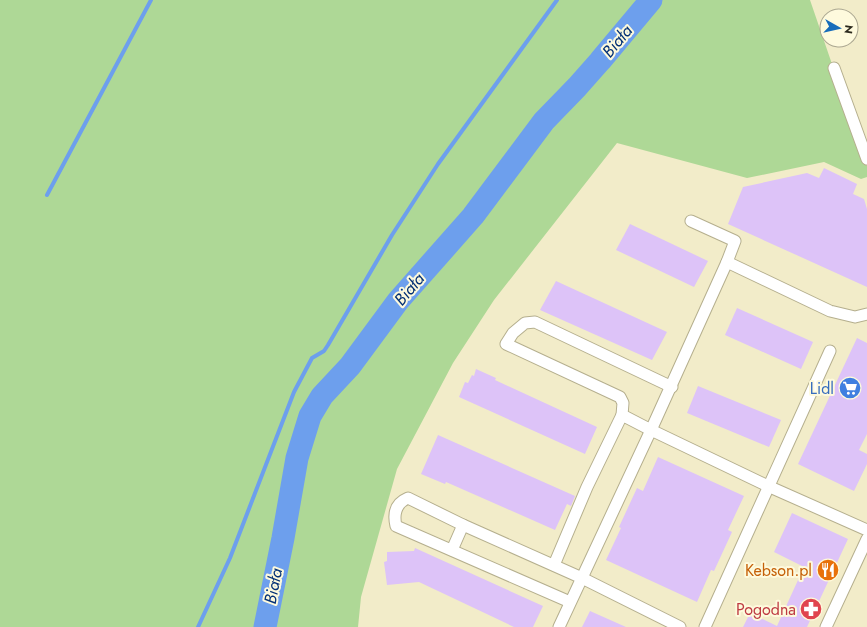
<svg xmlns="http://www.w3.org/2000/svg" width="867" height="627" font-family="Jost,sans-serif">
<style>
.green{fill:#aed896}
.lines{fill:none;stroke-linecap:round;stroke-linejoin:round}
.stream{stroke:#6d9fed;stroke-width:4}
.river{stroke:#6d9fed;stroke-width:23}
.building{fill:#ddc3f8}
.minor-casing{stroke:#b5af8e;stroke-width:13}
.minor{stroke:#fff;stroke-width:11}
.labels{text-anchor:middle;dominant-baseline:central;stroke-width:4;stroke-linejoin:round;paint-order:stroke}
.shop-label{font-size:16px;fill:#366cbe;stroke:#fefadd;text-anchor:end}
.food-label{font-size:16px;fill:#c56008;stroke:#fefadd;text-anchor:end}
.health-label{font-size:16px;fill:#be3a42;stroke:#fefadd;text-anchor:end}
.water-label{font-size:17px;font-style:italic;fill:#043176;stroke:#fefadd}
</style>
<rect width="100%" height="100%" fill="#f2ecc9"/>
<path class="green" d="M 0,0 L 810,0 L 867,166 L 867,177 L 861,179 L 824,162 L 747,178 L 617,143 L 494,300 L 453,363 L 397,469 L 361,597 L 358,627 L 0,627 Z"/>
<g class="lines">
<g class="stream">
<path d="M 47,195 L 151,0"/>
<path d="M 198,627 L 230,558 L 294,392 L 312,358 L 324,351 L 328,345 L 392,235 L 438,164 L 557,0"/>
</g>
<path class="river" d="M 265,627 L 283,538 L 297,458 L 310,416 L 322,396 L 350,366 L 398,301 L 473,216 L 544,121 L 577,87 L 600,61 L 651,0"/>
</g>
<g class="building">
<path d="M 824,168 L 857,184 L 853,194 L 864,199 L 867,209 L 867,287 L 728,224 L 743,187 L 807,173 L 819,178 Z"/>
<path d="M 630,224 L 708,261 L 694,287 L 616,250 Z"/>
<path d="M 556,281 L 667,332 L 652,360 L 540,310 Z"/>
<path d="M 737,308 L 813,342 L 801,369 L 725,335 Z"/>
<path d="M 857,338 L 867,343 L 867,434 L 859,450 L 867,454 L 867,464 L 854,491 L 798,464 Z"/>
<path d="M 476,369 L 496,378 L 495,380 L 597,427 L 585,454 L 459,397 L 465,382 L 468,383 L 472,375 L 474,376 Z"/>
<path d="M 698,386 L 781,420 L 769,447 L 687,413 Z"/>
<path d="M 438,435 L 575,496 L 571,506 L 567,504 L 555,530 L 446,482 L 445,484 L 421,474 Z"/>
<path d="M 658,457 L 744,496 L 728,530 L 732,532 L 714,571 L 711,570 L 697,602 L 606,560 L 621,528 L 619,527 L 637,488 L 643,491 Z"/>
<path d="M 792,513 L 848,539 L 807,627 L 743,627 L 750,613 L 777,626 L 804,567 L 774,552 Z"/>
<path d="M 415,548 L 543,606 L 533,627 L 514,627 L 419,582 L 387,585 L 384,562 L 387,561 L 387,552 L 414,551 Z"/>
<path d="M 590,611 L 626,627 L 582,627 Z"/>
</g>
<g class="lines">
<g class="minor-casing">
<g id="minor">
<path d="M 834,68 L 867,159"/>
<path d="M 691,221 L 735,241 L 727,262"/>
<path d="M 622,415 L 623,403 L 620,397 L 506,344 L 513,333 L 525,323 L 535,322 L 672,387"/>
<path d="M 452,550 L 463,525"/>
<path d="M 554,565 L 587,487 L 622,415 L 651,430 L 727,262 L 830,311 L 855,317 L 867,314"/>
<path d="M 570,602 L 396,526 C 393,513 396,503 408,498 L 463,525 L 582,578 L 680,627"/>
<path d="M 559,627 L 651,430 L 770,487 L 867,530"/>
<path d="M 705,627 L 830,351"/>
<path d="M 826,627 L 867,539"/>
</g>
</g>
<use href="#minor" class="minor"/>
</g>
<defs>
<g id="supermarket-disc" transform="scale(1.15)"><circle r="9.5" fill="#3f7fe0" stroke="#fefadd"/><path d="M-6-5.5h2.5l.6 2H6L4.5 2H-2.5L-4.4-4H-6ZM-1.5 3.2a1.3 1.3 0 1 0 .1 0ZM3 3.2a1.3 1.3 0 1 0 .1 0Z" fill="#fff"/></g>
<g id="restaurant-disc" transform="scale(1.15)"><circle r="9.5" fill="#e8710a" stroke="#fefadd"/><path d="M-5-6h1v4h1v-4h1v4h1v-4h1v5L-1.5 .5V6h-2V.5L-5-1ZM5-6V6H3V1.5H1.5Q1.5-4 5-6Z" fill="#fff"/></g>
<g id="pharmacy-disc" transform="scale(1.15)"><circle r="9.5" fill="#e0444e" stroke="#fefadd"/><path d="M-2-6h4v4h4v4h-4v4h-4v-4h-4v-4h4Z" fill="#fff"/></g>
</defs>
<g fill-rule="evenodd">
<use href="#supermarket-disc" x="850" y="388"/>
<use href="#restaurant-disc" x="828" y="570"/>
<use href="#pharmacy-disc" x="811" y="609"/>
</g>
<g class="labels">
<g class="shop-label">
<text x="834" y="388">Lidl</text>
</g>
<g class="food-label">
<text x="812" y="570">Kebson.pl</text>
</g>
<g class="health-label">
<text x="796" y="609">Pogodna</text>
</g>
<g class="water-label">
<text transform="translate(617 41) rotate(-50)">Biała</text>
<text transform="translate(409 289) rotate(-50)">Biała</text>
<text transform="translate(273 586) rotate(-79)">Biała</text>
</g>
</g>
<g transform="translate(839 28) rotate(98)"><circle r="19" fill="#fefadd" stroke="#aaa690"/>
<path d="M0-3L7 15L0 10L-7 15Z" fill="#176cba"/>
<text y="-6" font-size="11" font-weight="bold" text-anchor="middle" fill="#2b291c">N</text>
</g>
</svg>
